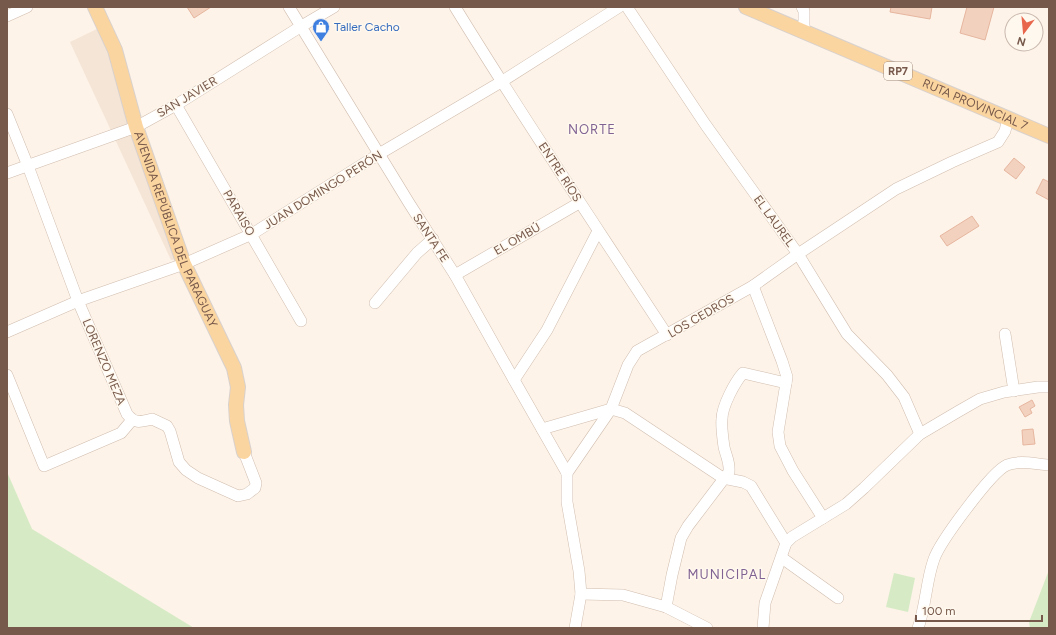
<svg xmlns="http://www.w3.org/2000/svg" width="1056" height="635" font-family="Figtree,sans-serif">
<style>
.residential{fill:#f5e5d6}
.green{fill:#d6ebc5}
.building{fill:#f3d1bf;stroke:#e6b69f}
.lines{fill:none;stroke-linecap:round;stroke-linejoin:round}
.minor-casing{stroke:#d1bdaf;stroke-width:12}
.major-casing{stroke:#d9d1cd;stroke-width:16}
.minor{stroke:#fff;stroke-width:11}
.major{stroke:#fbd5a0;stroke-width:14}
.labels{text-anchor:middle;dominant-baseline:central;stroke-width:3;stroke-linejoin:round;paint-order:stroke}
.shield{fill:#fff8ee;stroke:#a0897c;stroke-width:1}
.shield-label{font-size:11px;font-weight:bold;fill:#77594b}
.shop-label{font-size:12px;fill:#366cbe;stroke:#fff8ee;text-anchor:start}
.street-label{font-size:12px;fill:#77594b;stroke:#fff8ee}
.neighbourhood-label{font-size:13px;letter-spacing:1px;fill:#816393;stroke:#fff8ee}
</style>
<rect width="100%" height="100%" fill="#fdf3e8"/>
<path class="residential" d="M 99,28 L 185,258 L 171,260 L 70,42 Z"/>
<g class="green">
<path d="M 7,472 L 32,529 L 194,628 L 7,628 Z"/>
<path d="M 1049,570 L 1049,628 L 1030,628 L 1029,622 Z"/>
<path d="M 894,573 L 915,578 L 908,612 L 886,607 Z"/>
</g>
<g class="building">
<path d="M 187,7 L 211,7 L 194,18 Z"/>
<path d="M 891,7 L 932,7 L 930,19 L 890,12 Z"/>
<path d="M 967,7 L 994,7 L 985,40 L 960,33 Z"/>
<path d="M 1014,158 L 1025,167 L 1016,179 L 1004,170 Z"/>
<path d="M 1043,179 L 1049,182 L 1049,200 L 1036,193 Z"/>
<path d="M 972,216 L 979,226 L 947,246 L 940,236 Z"/>
<path d="M 1032,400 L 1035,406 L 1030,409 L 1032,413 L 1025,417 L 1019,407 Z"/>
<path d="M 1033,429 L 1035,444 L 1023,445 L 1022,430 Z"/>
</g>
<g class="lines">
<g class="minor-casing">
<g id="minor">
<path d="M 289,7 L 409,203 L 455,275 L 514,380 L 567,473"/>
<path d="M 455,7 C 523,118 596,226 667,335"/>
<path d="M 627,7 L 705,124 L 798,254 L 847,334 L 887,375 L 904,397 L 920,434"/>
<path d="M 802,7 L 804,11 L 804,31"/>
<path d="M 7,16 L 27,7"/>
<path d="M 176,105 L 301,321"/>
<path d="M 7,114 L 28,166 L 78,301 L 127,414 C 135,424 140,422 152,419 L 167,426 L 170,431 L 179,462 L 186,470 L 198,478 L 238,496 L 247,494 L 255,488 L 256,483 L 244,452"/>
<path d="M 7,173 L 136,127 L 176,105 L 300,27 L 334,7"/>
<path d="M 455,275 L 579,203"/>
<path d="M 753,286 L 782,361 L 787,377 L 778,432 L 780,446 L 793,471 L 823,518"/>
<path d="M 375,303 L 417,253 L 433,239"/>
<path d="M 7,332 L 78,301 L 184,264 L 252,234 L 379,154 L 501,82 L 619,7"/>
<path d="M 1005,334 L 1014,391"/>
<path d="M 7,375 L 44,466 L 121,433 L 132,420"/>
<path d="M 514,380 L 547,330 L 598,231"/>
<path d="M 542,429 L 611,409 L 625,413 L 723,478 L 743,482 L 751,486 L 786,543"/>
<path d="M 782,558 L 838,598"/>
<path d="M 581,594 L 623,595 L 666,607 L 707,628"/>
<path d="M 666,607 L 672,575 L 681,538 L 688,526 L 729,472 C 730,462 726,456 724,447 C 723,439 721,427 722,419 C 722,406 735,382 743,373 L 786,383"/>
<path d="M 575,628 L 581,594 L 579,571 L 567,502 L 567,473 L 611,409 L 628,365 L 637,351 L 753,286 L 798,254 L 896,189 L 952,162 L 998,142 L 1005,131 L 1008,118"/>
<path d="M 763,628 L 765,603 L 786,543 L 792,537 L 846,504 L 864,488 L 920,434 L 959,411 L 980,399 L 1004,392 L 1038,387 L 1049,387"/>
<path d="M 918,628 C 926,606 926,581 934,559 C 940,542 991,472 1007,465 C 1019,460 1035,464 1049,465"/>
</g>
</g>
<g class="major-casing">
<g id="major">
<path id="s1" d="M 95,7 L 115,50 L 136,127 L 184,264 L 234,368 L 238,387 L 236,405 L 237,421 L 244,452"/>
<path id="s2" d="M 746,7 L 1049,136"/>
</g>
</g>
<use href="#minor" class="minor"/>
<use href="#major" class="major"/>
</g>
<defs>
<g id="shop-pin" transform="scale(0.9)"><path d="M0 17L-7.5 6A9.5 9.5 0 1 1 7.5 6Z" fill="#3f7fe0" stroke="#fff8ee"/><path d="M-5-2.5h2.3a2.7 3.5 0 0 1 5.4 0H5L5.5 6h-11ZM-1.5-2.5h3a1.5 2.3 0 0 0-3 0Z" fill="#fff"/></g>
</defs>
<g fill-rule="evenodd">
<use href="#shop-pin" x="321" y="27"/>
</g>
<g class="labels">
<rect class="shield" x="884" y="62" width="28" height="18" rx="3"/>
<g class="shield-label">
<text x="898" y="71">RP7</text>
</g>
<g class="shop-label">
<text x="334" y="27">Taller Cacho</text>
</g>
<g class="street-label">
<text transform="translate(187 97) rotate(-31)">SAN JAVIER</text>
<text stroke="none"><textPath href="#s2" startOffset="249">RUTA PROVINCIAL 7</textPath></text>
<text transform="translate(560 172) rotate(57)">ENTRE RÍOS</text>
<text transform="translate(323 190) rotate(-32)">JUAN DOMINGO PERÓN</text>
<text transform="translate(239 213) rotate(60)">PARAISO</text>
<text transform="translate(774 221) rotate(54)">EL LAUREL</text>
<text stroke="none"><textPath href="#s1" startOffset="237">AVENIDA REPÚBLICA DEL PARAGUAY</textPath></text>
<text transform="translate(431 238) rotate(57)">SANTA FE</text>
<text transform="translate(517 239) rotate(-30)">EL OMBÚ</text>
<text transform="translate(701 316) rotate(-30)">LOS CEDROS</text>
<text transform="translate(104 362) rotate(67)">LORENZO MEZA</text>
</g>
<g class="neighbourhood-label">
<text x="592" y="129">NORTE</text>
<text x="727" y="574">MUNICIPAL</text>
</g>
</g>
<rect width="1056" height="635" fill="none" stroke="#77594b" stroke-width="16"/>
<g transform="translate(1024 32) rotate(196)"><circle r="19" fill="#fff8ee" stroke="#c9b8ad"/>
<path d="M0-3L7 15L0 10L-7 15Z" fill="#e8674c"/>
<text y="-6" font-size="11" font-weight="bold" text-anchor="middle" fill="#77594b">N</text>
</g>
<path d="M916 615v6h126v-6" fill="none" stroke="#77594b" stroke-width="2"/>
<text x="922" y="615" font-size="12" fill="#77594b" stroke="#fff8ee" stroke-width="3" paint-order="stroke">100 m</text>
</svg>
